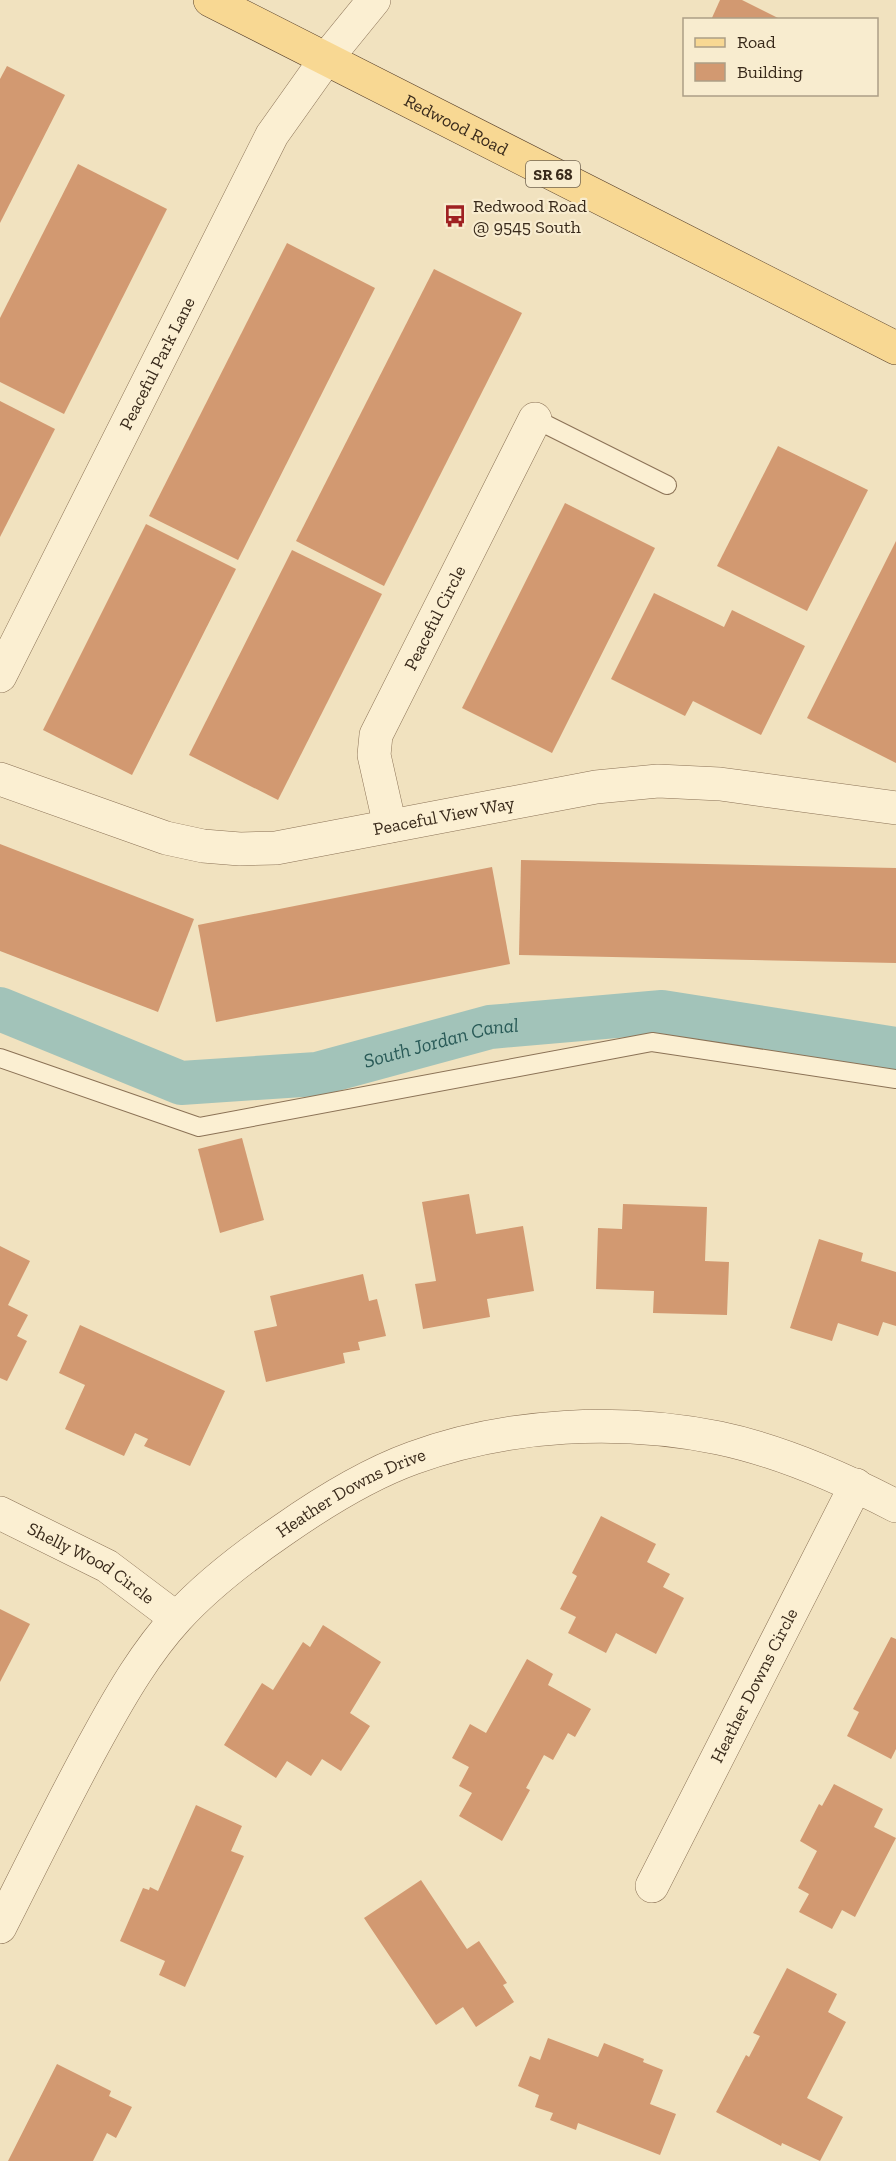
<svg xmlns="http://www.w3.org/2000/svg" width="896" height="2161" font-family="'Zilla Slab',serif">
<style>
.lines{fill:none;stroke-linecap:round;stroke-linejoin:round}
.canal{stroke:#a2c3b9;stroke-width:44}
.building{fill:#d29971}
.lane-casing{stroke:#8b7256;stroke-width:20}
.street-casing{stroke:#8b7256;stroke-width:34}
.primary-casing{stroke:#58402b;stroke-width:34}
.lane{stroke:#fbefd2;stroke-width:18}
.street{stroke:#fbefd2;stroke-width:33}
.primary{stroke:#f8d893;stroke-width:33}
.labels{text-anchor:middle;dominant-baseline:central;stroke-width:4.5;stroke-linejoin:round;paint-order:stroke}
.shield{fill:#f8eccf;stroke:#726451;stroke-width:1.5}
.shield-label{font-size:16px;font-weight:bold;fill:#392a1b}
.street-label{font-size:18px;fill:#392a1b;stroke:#f8eccf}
.poi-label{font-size:18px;fill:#392a1b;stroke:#f8eccf;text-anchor:start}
.water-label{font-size:20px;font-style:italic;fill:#295a57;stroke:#f8eccf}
</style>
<rect width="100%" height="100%" fill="#f1e2bf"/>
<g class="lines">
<path class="canal" id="s1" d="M 0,1009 L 181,1083 L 317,1074 L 490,1027 L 662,1012 L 896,1049"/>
</g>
<g class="building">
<path d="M 720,0 L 742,0 L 782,20 L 711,20 Z"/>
<path d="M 7,66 L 65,95 L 0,223 L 0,79 Z"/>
<path d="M 78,164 L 167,209 L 64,414 L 0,382 L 0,318 Z"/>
<path d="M 287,243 L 375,288 L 238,560 L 149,516 Z"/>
<path d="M 434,269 L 522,313 L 384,586 L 296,541 Z"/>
<path d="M 0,401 L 55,429 L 0,537 Z"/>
<path d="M 778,446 L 868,490 L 807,611 L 717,566 Z"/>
<path d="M 565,503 L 655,548 L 552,753 L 462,708 Z"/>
<path d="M 146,524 L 236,569 L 132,775 L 43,730 Z"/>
<path d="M 896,541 L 896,763 L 807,718 Z"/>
<path d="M 292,550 L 382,594 L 278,800 L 189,755 Z"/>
<path d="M 654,593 L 724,627 L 732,610 L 805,646 L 761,735 L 693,701 L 685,716 L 611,679 Z"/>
<path d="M 0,844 L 194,919 L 158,1012 L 0,951 Z"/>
<path d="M 521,860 L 896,868 L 896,963 L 519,955 Z"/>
<path d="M 492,867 L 510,964 L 216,1022 L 198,925 Z"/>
<path d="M 242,1138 L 264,1220 L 220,1233 L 198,1149 Z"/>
<path d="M 469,1194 L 476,1234 L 523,1226 L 534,1291 L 487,1299 L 490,1317 L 423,1329 L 415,1284 L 436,1281 L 422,1202 Z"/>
<path d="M 623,1204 L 707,1207 L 705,1261 L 729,1262 L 727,1315 L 653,1313 L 654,1291 L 596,1289 L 598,1228 L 622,1229 Z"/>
<path d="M 819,1239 L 863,1253 L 861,1261 L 896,1272 L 896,1326 L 883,1322 L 878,1336 L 838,1323 L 832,1341 L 790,1328 Z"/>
<path d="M 0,1246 L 30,1261 L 8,1305 L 28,1315 L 17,1336 L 27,1341 L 7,1381 L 0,1378 Z"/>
<path d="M 363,1274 L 369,1301 L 377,1299 L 386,1336 L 358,1342 L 360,1350 L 343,1353 L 345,1363 L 266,1382 L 254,1331 L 277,1326 L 270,1296 Z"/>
<path d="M 80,1325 L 225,1391 L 190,1466 L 144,1446 L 148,1439 L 135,1433 L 124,1456 L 65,1429 L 85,1385 L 59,1373 Z"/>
<path d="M 601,1516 L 656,1544 L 647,1562 L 670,1574 L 663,1587 L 684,1598 L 656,1654 L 616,1633 L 606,1653 L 568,1633 L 576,1617 L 560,1609 L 577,1576 L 572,1573 Z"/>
<path d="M 0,1609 L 30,1624 L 0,1682 Z"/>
<path d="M 323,1625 L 381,1662 L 350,1713 L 370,1726 L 341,1771 L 322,1759 L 311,1776 L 287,1761 L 276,1778 L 224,1745 L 262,1683 L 273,1690 L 303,1642 L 310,1647 Z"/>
<path d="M 891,1637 L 896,1639 L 896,1749 L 891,1759 L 847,1736 L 859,1712 L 853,1709 Z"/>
<path d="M 527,1659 L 553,1674 L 548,1685 L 591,1709 L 575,1737 L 568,1733 L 553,1760 L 544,1755 L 526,1788 L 530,1790 L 502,1841 L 459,1816 L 472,1793 L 459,1786 L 469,1767 L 452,1758 L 470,1724 L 486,1733 Z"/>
<path d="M 834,1784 L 883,1809 L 874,1827 L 896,1838 L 855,1917 L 842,1910 L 832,1929 L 799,1912 L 809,1894 L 798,1888 L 817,1851 L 800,1841 L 819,1804 L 822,1806 Z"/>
<path d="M 196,1805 L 242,1826 L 231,1851 L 244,1856 L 185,1987 L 159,1975 L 165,1961 L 120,1941 L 143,1888 L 149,1890 L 150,1887 L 158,1891 Z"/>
<path d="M 421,1880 L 467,1949 L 479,1941 L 507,1983 L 503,1985 L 514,2002 L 476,2027 L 463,2007 L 436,2025 L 364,1918 Z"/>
<path d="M 787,1968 L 837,1994 L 828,2012 L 846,2022 L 807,2098 L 843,2117 L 820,2161 L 782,2143 L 781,2146 L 716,2112 L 746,2055 L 749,2057 L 760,2036 L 753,2033 Z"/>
<path d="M 548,2038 L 598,2057 L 604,2043 L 644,2059 L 643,2062 L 663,2070 L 650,2104 L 676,2114 L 660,2155 L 578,2123 L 576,2130 L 550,2120 L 553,2113 L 535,2107 L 539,2095 L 518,2086 L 530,2056 L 540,2060 Z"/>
<path d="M 57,2064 L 111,2091 L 109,2096 L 132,2107 L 116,2138 L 107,2133 L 93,2161 L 8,2161 Z"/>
</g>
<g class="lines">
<g class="lane-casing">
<g id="lane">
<path d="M 535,419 L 667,485"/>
<path d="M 0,1058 L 199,1127 L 652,1042 L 896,1079"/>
</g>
</g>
<g class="street-casing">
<g id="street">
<path id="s2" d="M 0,676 L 272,135 L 326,59 L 374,0"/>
<path id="s3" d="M 0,779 L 166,838 L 203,846 L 240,849 L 276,848 L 596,787 L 658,781 L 720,784 L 896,808"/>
<path id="s4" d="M 390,826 L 374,755 L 376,735 L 535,419"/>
<path id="s5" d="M 0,1513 L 107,1566 L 176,1618"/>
<path id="s6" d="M 652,1886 L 856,1485"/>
<path id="s7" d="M 0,1927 C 33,1862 65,1796 100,1733 C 122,1693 146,1652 177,1618 C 208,1584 245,1556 283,1530 C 323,1502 366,1475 413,1458 C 509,1423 620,1418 719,1438 C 781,1451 840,1477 896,1506"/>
</g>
</g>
<g class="primary-casing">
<g id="primary">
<path id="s8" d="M 210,0 L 896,348"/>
</g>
</g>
<use href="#lane" class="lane"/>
<use href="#street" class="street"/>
<use href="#primary" class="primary"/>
</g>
<defs>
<g id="bus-bare" transform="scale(1.8)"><path d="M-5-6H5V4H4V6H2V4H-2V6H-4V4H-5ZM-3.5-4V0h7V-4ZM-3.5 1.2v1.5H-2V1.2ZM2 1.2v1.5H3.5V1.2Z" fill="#9f2122" stroke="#f8eccf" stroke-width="2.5" paint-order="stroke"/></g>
</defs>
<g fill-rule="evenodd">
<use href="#bus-bare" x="455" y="216"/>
</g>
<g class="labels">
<rect class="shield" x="526" y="161" width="54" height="26" rx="4.5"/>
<g class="shield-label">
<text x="553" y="174">SR 68</text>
</g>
<g class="street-label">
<text stroke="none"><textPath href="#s8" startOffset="276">Redwood Road</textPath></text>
<text stroke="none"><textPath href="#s2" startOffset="350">Peaceful Park Lane</textPath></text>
<text stroke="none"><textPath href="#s4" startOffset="224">Peaceful Circle</textPath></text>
<text stroke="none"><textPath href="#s3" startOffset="458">Peaceful View Way</textPath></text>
<text stroke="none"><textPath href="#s7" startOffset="573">Heather Downs Drive</textPath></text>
<text stroke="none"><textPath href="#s5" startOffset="104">Shelly Wood Circle</textPath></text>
<text stroke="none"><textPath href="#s6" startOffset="225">Heather Downs Circle</textPath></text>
</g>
<g class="poi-label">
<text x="473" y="206">Redwood Road<tspan x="473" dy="21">@ 9545 South</tspan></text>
</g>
<g class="water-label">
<text stroke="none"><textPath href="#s1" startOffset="460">South Jordan Canal</textPath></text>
</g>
</g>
<rect x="683" y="18" width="195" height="78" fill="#f8eccf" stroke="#ac9e87" stroke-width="1.5"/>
<rect x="695" y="38" width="30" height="9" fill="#f8d893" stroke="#ac9e87" stroke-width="1.5"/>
<text x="737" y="48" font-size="18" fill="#392a1b">Road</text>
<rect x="695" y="63" width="30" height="18" fill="#d29971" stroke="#ac9e87" stroke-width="1.5"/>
<text x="737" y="78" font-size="18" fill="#392a1b">Building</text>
</svg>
